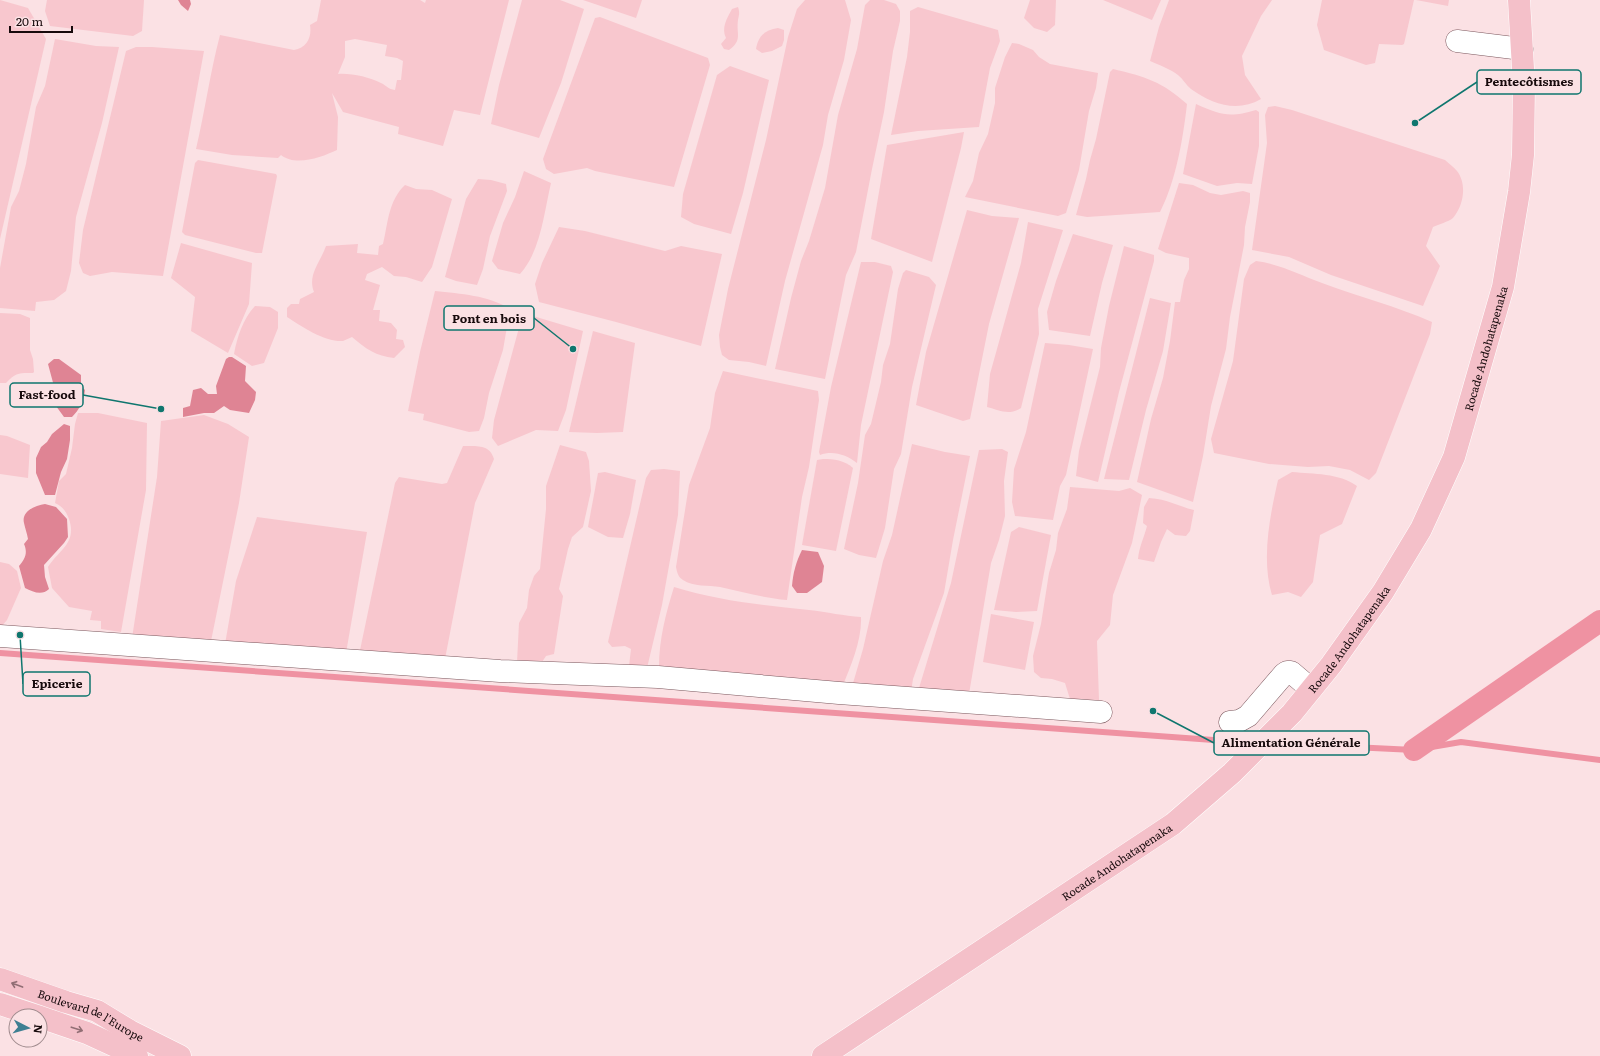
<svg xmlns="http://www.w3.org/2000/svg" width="1600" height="1056" font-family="Literata,serif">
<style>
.green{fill:#f8c7ce;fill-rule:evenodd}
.forest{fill:#df8494}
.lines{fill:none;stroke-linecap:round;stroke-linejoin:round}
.stream{stroke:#ef92a2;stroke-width:6}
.canal{stroke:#ef92a2;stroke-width:22}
.minor-casing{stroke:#7b575d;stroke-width:23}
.major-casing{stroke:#fff;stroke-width:23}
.minor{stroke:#fff;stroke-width:22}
.major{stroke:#f4c0c9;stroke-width:22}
.oneway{stroke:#916e74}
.labels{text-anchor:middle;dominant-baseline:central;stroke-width:4;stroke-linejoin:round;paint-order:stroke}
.street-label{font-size:11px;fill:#170a0c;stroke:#fbe1e4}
.leader{fill:none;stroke:#0f766e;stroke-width:1.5}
.callout-dot{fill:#0f766e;stroke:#fbe1e4;stroke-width:1.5}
.callout{fill:#fbe1e4;stroke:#0f766e;stroke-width:1.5}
.callout-label{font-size:12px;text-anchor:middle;font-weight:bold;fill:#170a0c}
</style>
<rect width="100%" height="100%" fill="#fbe1e4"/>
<g class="green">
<path d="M 0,0 L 28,8 L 46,39 L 0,239 Z"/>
<path d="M 47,0 L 144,0 L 142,31 L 133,36 L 50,26 L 45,11 Z"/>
<path d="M 321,0 L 420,0 L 425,3 L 426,0 L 509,0 L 480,115 L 454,110 L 443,146 L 398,134 L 399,127 L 343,112 L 332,93 L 338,117 L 337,150 C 322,157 296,167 281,155 L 278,158 L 232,155 L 196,149 C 205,111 210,73 220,35 L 294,50 C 307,48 312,37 310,25 L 317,21 ZM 355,39 L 387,45 L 385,56 L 397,58 L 403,61 L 401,80 L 397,80 L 395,90 C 388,89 387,86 381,83 C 369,77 351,73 338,74 L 345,57 L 345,41 Z"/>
<path d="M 522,0 L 560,0 L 584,9 L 561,83 L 539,138 L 491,124 L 499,85 Z"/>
<path d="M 583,0 L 642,0 L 636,18 Z"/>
<path d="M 805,0 L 845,0 L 851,20 L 844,60 L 828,115 L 823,145 L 785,281 L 766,366 L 749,362 L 729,360 L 722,355 L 720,347 L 719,335 L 728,289 L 766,140 L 788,37 L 797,9 Z"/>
<path d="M 870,0 L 884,0 L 896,4 L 900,11 L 900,21 L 893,51 L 884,112 L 872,169 L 856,252 L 846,275 L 825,379 L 775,369 L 791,298 L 801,261 L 809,241 L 825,188 L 838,115 L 857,49 L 865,5 Z"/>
<path d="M 1030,0 L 1056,0 L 1055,25 L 1047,32 L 1034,28 L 1024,18 Z"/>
<path d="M 1103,0 L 1161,0 L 1152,20 Z"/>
<path d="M 1169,0 L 1272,0 L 1261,16 L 1242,56 L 1245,75 L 1261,99 C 1237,113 1212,104 1191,89 C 1186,85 1183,79 1178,75 C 1170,69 1159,65 1150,61 L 1159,27 Z"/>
<path d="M 1322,0 L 1414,0 L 1404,44 L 1402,45 L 1379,44 L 1375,63 L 1366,65 L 1324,50 L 1317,25 Z"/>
<path d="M 1416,0 L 1449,0 L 1448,6 Z"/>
<path d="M 738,7 C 740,13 739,15 738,20 C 736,34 743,40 729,50 L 724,49 L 721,44 L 726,38 C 721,28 727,18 732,9 Z"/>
<path d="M 918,7 L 998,30 L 1000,41 L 990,68 L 979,127 L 918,131 L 891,135 L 907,57 L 910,32 L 910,11 Z"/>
<path d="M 600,17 L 708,58 L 710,65 L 674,187 L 595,171 L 587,168 L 554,174 L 546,169 L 543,159 L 595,18 Z"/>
<path d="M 778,28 L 784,30 L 784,40 L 782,46 L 772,51 L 762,53 L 756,49 C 758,36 765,30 778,28 Z"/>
<path d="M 55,39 L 96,46 L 119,47 L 102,123 L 76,217 L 71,271 L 66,291 L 54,300 L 36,302 L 35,311 L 0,308 L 0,268 L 11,207 L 19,191 L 26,164 L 36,107 L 45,86 Z"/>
<path d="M 1012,43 L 1019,44 L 1033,50 L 1039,57 L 1050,64 L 1098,73 L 1096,88 L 1089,111 L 1079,170 L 1066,213 L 1058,216 L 965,197 L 973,181 L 979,153 L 988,134 L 995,103 L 995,88 L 1005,57 Z"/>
<path d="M 136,47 L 152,47 L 204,51 L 163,276 L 112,272 L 90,276 L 83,273 L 79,263 L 83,230 L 126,51 Z"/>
<path d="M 730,66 L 769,80 L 743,193 L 731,234 L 694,224 L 681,217 L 683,194 L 717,75 Z"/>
<path d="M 1113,69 C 1146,77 1161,81 1187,104 C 1183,139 1176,181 1160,212 L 1087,217 L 1076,215 L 1086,179 L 1090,160 L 1096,139 L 1110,72 Z"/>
<path d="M 1196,104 C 1221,115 1229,118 1256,110 L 1259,112 L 1259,146 L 1252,184 L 1237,183 L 1217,186 L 1183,174 Z"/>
<path d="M 1275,106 L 1292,110 L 1445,160 C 1449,164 1454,167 1457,171 C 1467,184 1464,205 1453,218 C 1448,222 1439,224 1433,227 L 1426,246 L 1440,266 L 1423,306 L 1331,275 L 1289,257 L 1252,250 L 1267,143 L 1265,115 L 1268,107 Z"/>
<path d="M 964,132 L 961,148 L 932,262 L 871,239 L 887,145 Z"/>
<path d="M 198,160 L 276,174 L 277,176 L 262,253 L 256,253 L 185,235 L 182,232 L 195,163 Z"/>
<path d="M 524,171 L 551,183 C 544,212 541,251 520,274 L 498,269 L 492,261 L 503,223 L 515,197 Z"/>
<path d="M 478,179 L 491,180 L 506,184 L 507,191 L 490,236 L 483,269 L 477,285 L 456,281 L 445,277 L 466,199 Z"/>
<path d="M 1179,183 L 1193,185 L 1210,193 L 1221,195 L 1243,191 L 1250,193 L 1250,202 L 1245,227 L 1244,245 L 1230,317 L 1226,349 L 1211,406 L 1203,456 L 1193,502 L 1137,482 L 1151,419 L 1163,378 L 1170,341 L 1175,302 L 1180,302 L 1184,280 L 1189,269 L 1189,258 L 1166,253 L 1158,249 Z"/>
<path d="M 405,185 L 416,189 L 432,190 L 452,199 L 432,267 L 422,282 L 406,277 L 394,276 L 382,267 L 367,274 L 365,280 L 380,285 L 373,310 L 380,310 L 379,321 L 391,323 L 397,330 L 396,339 L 403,340 L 405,347 L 394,358 C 376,356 366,349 352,337 C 349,338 346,340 343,341 C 325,342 302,327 287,317 L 287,308 L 291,304 L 299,304 L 300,299 L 314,292 C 307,275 321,261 326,246 L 358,244 L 357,253 L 378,255 L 379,246 L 383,244 C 388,224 388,201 405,185 Z"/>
<path d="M 967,210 L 992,216 L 1019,218 L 989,324 L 970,419 L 963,421 L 916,405 L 926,352 Z"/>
<path d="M 1028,222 L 1063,230 L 1038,309 L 1039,334 L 1021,408 C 1009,416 999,410 987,407 L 990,374 L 1021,263 Z"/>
<path d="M 559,227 L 585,231 L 665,251 L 681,246 L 722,254 L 701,346 L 616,322 L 539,302 L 535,284 L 542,263 Z"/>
<path d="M 1073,234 L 1113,245 L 1102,283 L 1090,336 L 1049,330 L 1047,312 L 1056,281 Z"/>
<path d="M 181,243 L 252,263 L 249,304 L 228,353 L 191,331 L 195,297 L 171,278 Z"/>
<path d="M 1124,246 L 1154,255 L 1154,261 L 1119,392 L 1098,482 L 1076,476 L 1079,451 L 1100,367 L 1101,348 L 1109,306 Z"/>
<path d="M 1256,261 C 1280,264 1300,275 1322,283 C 1359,297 1396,306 1432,322 L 1430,334 L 1376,473 L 1369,480 L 1350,470 L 1329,466 L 1308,467 L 1269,464 L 1214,453 L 1211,439 L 1233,361 L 1244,279 L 1250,265 Z"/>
<path d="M 861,262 L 875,262 L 891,266 L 893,272 L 861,425 L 857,463 C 847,455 833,450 820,455 L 819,452 L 831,387 Z"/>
<path d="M 906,270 L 929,277 L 936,285 L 912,387 L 901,454 L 894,469 L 885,528 L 876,558 L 859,555 L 844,549 L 858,483 L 865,435 L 871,424 L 881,382 L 883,365 L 890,344 L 898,289 L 903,273 Z"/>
<path d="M 435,291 C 461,294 488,295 510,309 L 503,350 L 489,393 L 484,418 L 479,431 L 469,432 L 423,420 L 424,414 L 408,411 L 420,352 Z"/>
<path d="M 1150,298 L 1171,303 L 1163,351 L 1146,410 L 1129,480 L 1104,479 Z"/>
<path d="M 255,306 L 270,307 L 278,312 L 278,328 L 264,363 L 252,366 L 234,354 C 237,337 243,319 255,306 Z"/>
<path d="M 0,313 L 20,314 L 30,318 L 30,350 L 33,359 L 34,372 L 33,373 C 20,373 16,372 6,383 L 0,383 Z"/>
<path d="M 523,313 L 583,331 L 566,410 L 558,431 L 536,430 L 498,446 L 492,438 L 494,420 Z"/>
<path d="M 593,331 L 635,343 L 623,432 L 597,433 L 569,432 Z"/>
<path d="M 1045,343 L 1069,345 L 1093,349 L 1066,475 L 1060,486 L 1053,520 L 1015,516 L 1012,502 L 1014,469 L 1026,432 Z"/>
<path d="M 723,371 L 818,391 L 819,400 L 809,467 L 802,497 L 787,600 C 764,598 742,592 720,587 C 709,585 693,587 683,580 C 678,577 677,572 676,567 L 689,485 L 710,428 L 715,393 Z"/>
<path d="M 78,413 L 98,413 L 147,423 L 146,490 L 121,632 L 101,629 L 101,621 L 90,620 L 92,611 L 69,607 L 52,588 L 48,567 C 60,549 77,543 69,519 C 66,511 63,507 55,503 L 59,481 L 66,474 L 72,448 L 75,424 Z"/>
<path d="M 204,415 L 228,424 L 249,437 L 239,503 L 210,646 L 132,638 L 157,477 L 161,421 Z"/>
<path d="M 0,435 L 7,436 L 30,445 L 28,478 L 0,474 Z"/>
<path d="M 912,444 L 945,452 L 970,456 L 953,540 L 944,593 L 913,679 L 910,698 L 851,690 L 863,649 L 883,561 L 892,535 Z"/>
<path d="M 560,445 L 586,452 L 589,461 L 591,491 L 583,527 L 572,537 L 568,549 L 559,589 L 563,596 L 554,654 L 546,656 L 542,662 L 517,662 L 519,623 L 527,608 L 529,590 L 534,576 L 540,569 L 546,509 L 546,486 Z"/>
<path d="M 463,446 C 476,446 490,444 494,459 L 475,503 L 445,659 L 359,655 L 395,483 L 399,477 L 442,484 L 447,483 Z"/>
<path d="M 1002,449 L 1008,452 L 1004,481 L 1005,516 L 999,540 L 991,563 L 969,694 L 919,688 L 951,583 L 979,450 Z"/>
<path d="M 823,459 C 834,459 844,460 853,468 L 836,551 L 802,545 L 817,460 Z"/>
<path d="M 664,469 L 680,471 L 678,515 L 662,605 L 647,668 L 629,666 L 631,649 L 625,646 L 612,647 L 608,642 L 646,478 L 651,470 Z"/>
<path d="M 605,472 L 636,480 L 630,514 L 623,538 L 608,537 L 588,527 L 598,473 Z"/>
<path d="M 1292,472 C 1314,474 1339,473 1357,486 L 1342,524 L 1320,535 L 1313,582 L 1301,597 L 1288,592 L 1272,595 C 1261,559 1270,516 1278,480 Z"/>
<path d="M 1070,487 L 1119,491 L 1130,488 L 1142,495 L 1132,543 L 1113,595 L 1110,625 L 1097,641 L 1099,700 L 1070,699 L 1065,683 L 1052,679 L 1041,678 L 1034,672 L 1033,656 L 1041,624 L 1049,573 L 1056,550 L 1058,533 L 1067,509 Z"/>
<path d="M 1149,498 C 1168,499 1177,506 1194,510 L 1190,531 L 1186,536 L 1175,535 L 1167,529 L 1161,542 L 1154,562 L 1138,559 C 1139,547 1144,538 1147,526 L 1143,523 L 1144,507 Z"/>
<path d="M 257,517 L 367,532 L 346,653 L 225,644 L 236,581 Z"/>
<path d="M 1019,527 L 1051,535 L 1037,611 L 1016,612 L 994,610 L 1011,532 Z"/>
<path d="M 0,562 L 9,564 L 17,571 L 21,588 L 7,620 L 0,628 Z"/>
<path d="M 674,587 C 719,601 763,605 809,610 C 827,612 844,616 861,617 C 862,640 851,665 843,685 L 659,667 C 659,639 666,613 674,587 Z"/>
<path d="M 991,614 L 1034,622 L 1025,670 L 983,662 Z"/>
</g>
<g class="forest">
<path d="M 178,0 L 190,0 L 191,4 L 188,11 L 181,5 Z"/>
<path d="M 229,357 L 232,357 L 246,366 L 245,381 L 256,392 L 255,400 L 249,413 L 230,410 L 224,406 L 214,413 L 204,413 L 183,417 L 183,408 L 190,406 L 193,390 L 201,388 L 208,394 L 217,394 L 216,386 L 226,359 Z"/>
<path d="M 54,359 L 59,359 L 81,375 L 81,386 L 85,390 C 84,401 79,410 72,417 L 64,417 L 56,406 L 55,390 L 48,364 Z"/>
<path d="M 64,424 L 70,426 L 70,440 L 67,459 L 61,472 L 55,495 L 45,495 L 36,473 L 36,458 L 41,447 L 47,442 L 52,434 Z"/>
<path d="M 45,504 L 56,507 L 67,519 L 68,537 L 64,543 L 44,565 L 45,577 L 49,589 C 42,596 33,592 25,588 L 19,566 C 25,559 28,553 24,544 L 28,539 C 27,533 25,528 24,523 C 21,511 36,505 45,504 Z"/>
<path d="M 802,550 L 818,552 L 824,566 L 822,582 L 807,593 L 797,593 L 792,586 C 793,573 796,562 802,550 Z"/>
</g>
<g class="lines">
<g class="stream">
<path d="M 0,653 L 1255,743"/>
<path d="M 1270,743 L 1414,750 L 1461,742 L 1600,760"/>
</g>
<path class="canal" d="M 1414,750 L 1600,621"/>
<g class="minor-casing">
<g id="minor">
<path d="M 1457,41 L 1522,49"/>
<path d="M 0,636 L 500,671 L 658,677 L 839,693 L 1101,712"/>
<path d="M 1230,722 L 1239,721 L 1248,716 L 1284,674 L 1287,672 L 1291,672 L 1311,689"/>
</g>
</g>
<g class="major-casing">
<g id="major">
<path id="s1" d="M 0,979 L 66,1002 L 97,1011 L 130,1031 L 180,1056"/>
<path d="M 0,1004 L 37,1016"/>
<path d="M 40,1017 L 87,1033 L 137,1056"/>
<path id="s2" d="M 823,1056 L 1173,824 L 1232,773 L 1292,713 L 1331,665 L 1383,592 L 1421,529 L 1454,457 L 1503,287 L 1519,192 L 1523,155 L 1524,85 L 1519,0"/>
</g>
</g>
<use href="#minor" class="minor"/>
<use href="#major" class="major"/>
</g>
<defs><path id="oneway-shaft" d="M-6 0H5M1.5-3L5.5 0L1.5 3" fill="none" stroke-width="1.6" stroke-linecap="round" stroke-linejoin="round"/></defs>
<g class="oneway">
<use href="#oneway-shaft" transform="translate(17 985) rotate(-160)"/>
<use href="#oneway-shaft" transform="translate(77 1029) rotate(18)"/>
</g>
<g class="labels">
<g class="street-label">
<text stroke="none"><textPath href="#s2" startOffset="1000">Rocade Andohatapenaka</textPath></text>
<text stroke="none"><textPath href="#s2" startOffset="676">Rocade Andohatapenaka</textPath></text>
<text stroke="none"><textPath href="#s2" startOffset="352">Rocade Andohatapenaka</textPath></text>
<text stroke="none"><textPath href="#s1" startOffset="98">Boulevard de l'Europe</textPath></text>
</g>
</g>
<path class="leader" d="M1415 123L1477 82M573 349L534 318M161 409L83 395M20 635L23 684M1153 711L1214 743"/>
<g class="callout-dot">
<circle cx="1415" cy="123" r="4"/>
<circle cx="573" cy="349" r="4"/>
<circle cx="161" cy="409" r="4"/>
<circle cx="20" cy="635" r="4"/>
<circle cx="1153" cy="711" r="4"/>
</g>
<g class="callout">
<rect x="1477" y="70" width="104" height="24" rx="4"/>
<rect x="444" y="306" width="90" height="24" rx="4"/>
<rect x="10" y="383" width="73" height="24" rx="4"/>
<rect x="23" y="672" width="67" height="24" rx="4"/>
<rect x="1214" y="731" width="155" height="24" rx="4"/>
</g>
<g class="callout-label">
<text x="1529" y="86">Pentecôtismes</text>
<text x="489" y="323">Pont en bois</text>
<text x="47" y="399">Fast-food</text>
<text x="57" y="688">Epicerie</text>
<text x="1291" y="747">Alimentation Générale</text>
</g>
<g transform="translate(28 1028) rotate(96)"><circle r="19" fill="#fbe1e4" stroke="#a08b8e"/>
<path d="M0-3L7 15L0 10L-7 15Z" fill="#3e7f92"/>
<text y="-6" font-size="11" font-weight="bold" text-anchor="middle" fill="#170a0c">N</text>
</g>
<path d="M10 26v6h62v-6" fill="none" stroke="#170a0c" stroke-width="2"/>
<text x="16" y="26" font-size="12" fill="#170a0c" stroke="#fbe1e4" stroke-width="3" paint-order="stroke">20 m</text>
</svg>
